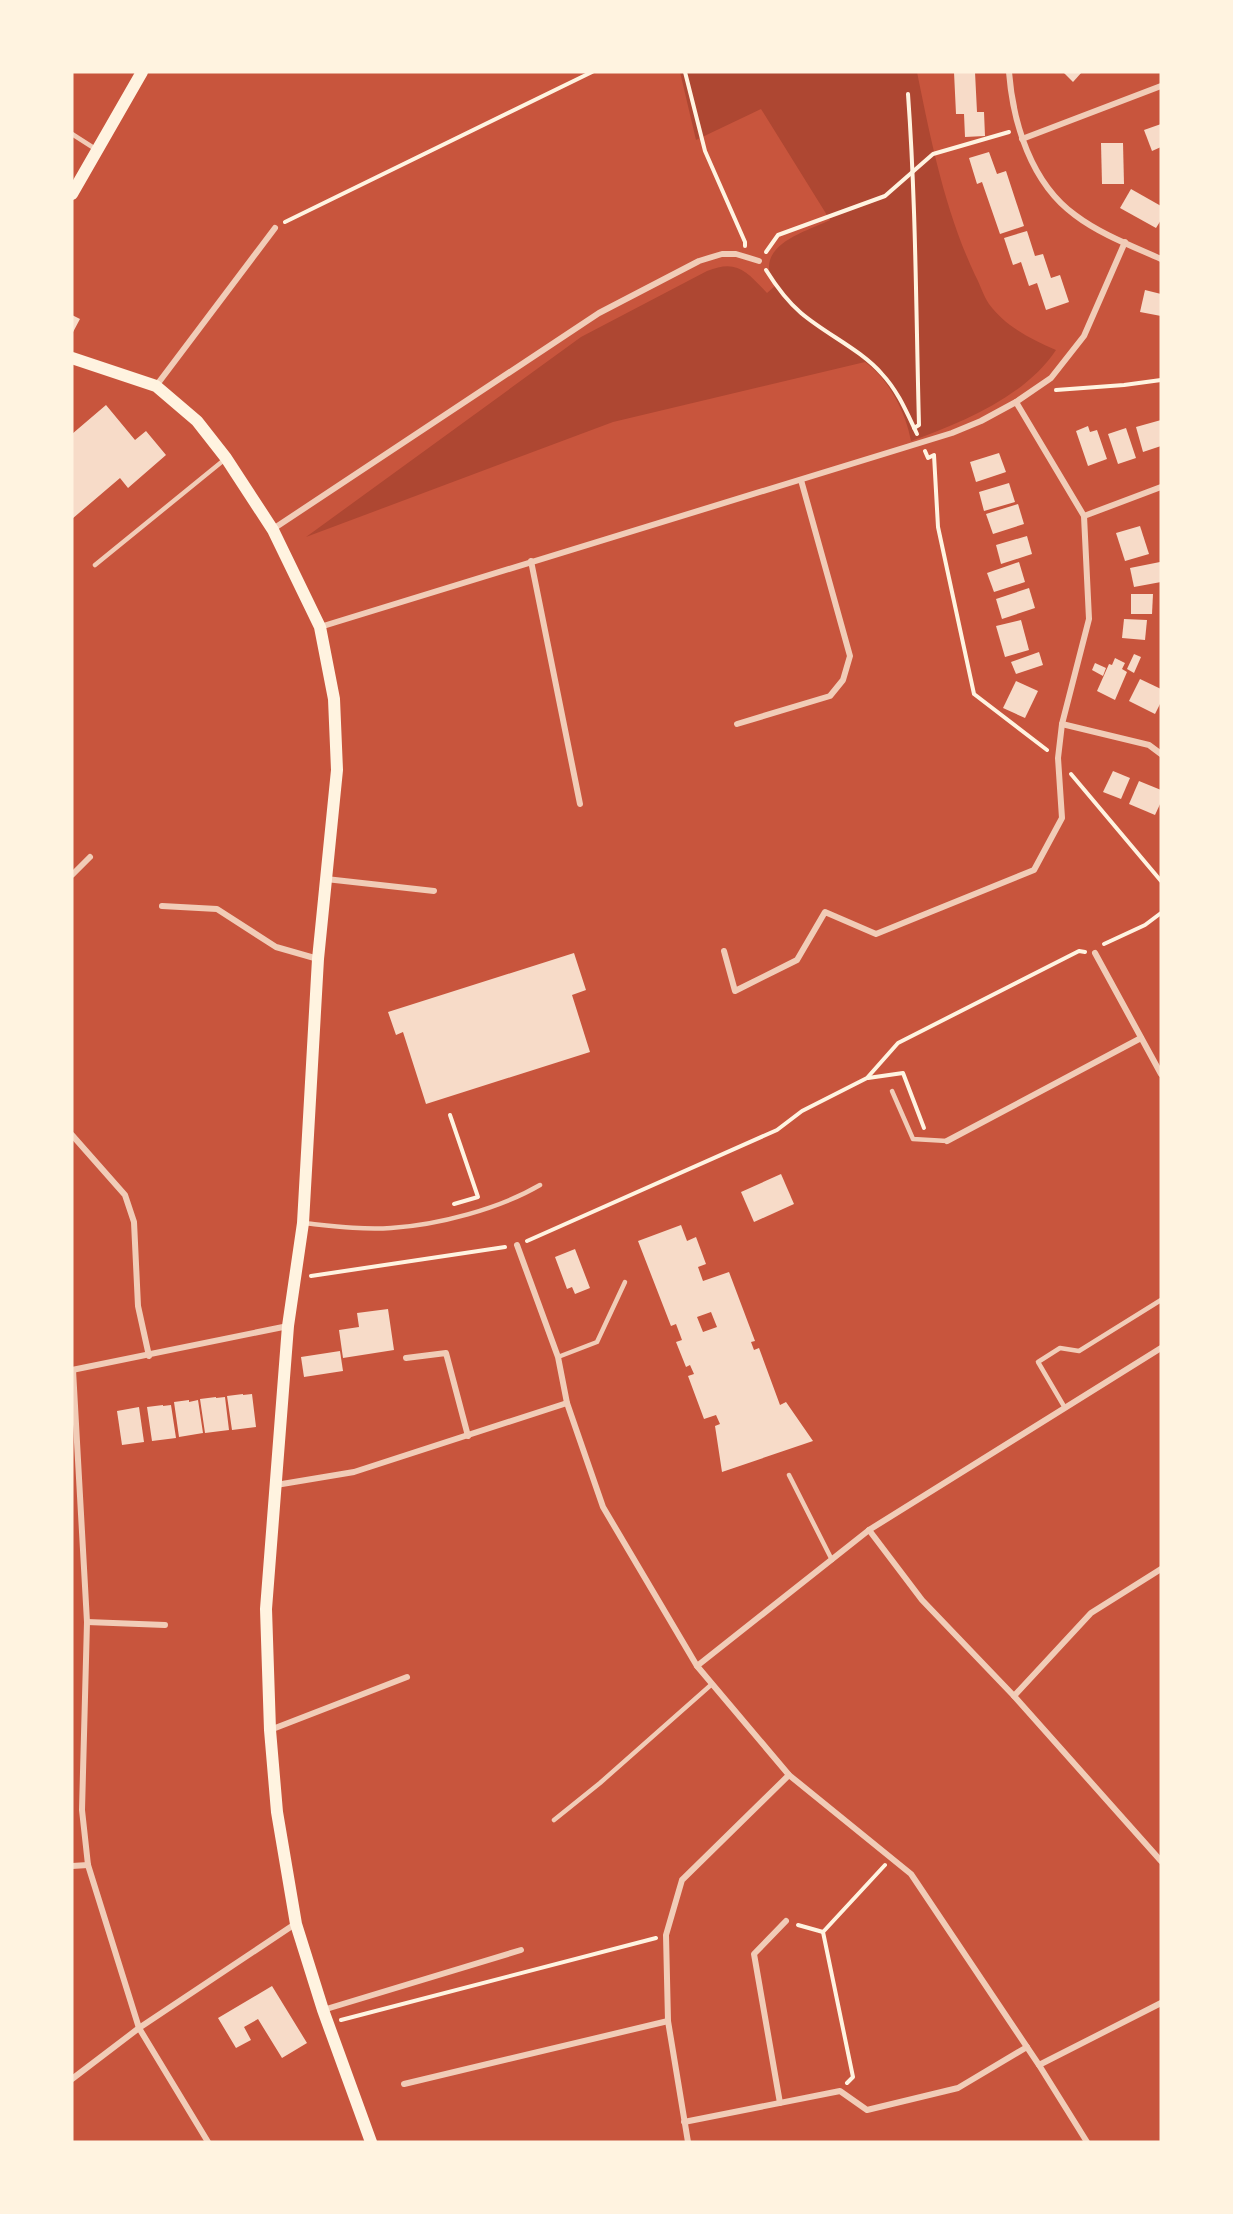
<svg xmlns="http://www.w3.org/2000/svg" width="1233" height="2214" font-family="Mulish,sans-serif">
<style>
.green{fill:#ae4732}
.building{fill:#f7dbc8;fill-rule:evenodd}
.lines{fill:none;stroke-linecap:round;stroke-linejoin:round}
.path{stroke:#fff3e0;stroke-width:4}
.service{stroke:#f1ccb7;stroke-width:4.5}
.minor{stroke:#f1ccb7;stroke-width:6}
.secondary{stroke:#fff3e0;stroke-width:12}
</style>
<rect width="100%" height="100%" fill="#c8553d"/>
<path class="green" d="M 680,72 L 917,72 C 931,141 945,211 975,275 C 980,284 983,295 989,304 C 1006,327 1031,339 1056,350 C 1025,397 961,423 911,441 C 906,413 889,379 865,362 L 613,422 L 306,537 L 581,337 L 707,271 C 737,259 746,271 767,293 L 775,286 C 773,281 769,274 769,268 C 768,241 810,230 830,220 L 761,109 L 696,140 Z"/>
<g class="building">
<path d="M 954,72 L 975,72 L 977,112 L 984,112 L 985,136 L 965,137 L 964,114 L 956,114 Z"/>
<path d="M 1063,72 L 1082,72 L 1073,82 Z"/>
<path d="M 1161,124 L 1161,147 L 1152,151 L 1144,130 Z"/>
<path d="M 1101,143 L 1123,143 L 1124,184 L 1102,184 Z"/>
<path d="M 989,152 L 997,174 L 1006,171 L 1024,226 L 1000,234 L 982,182 L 977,184 L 969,158 Z"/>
<path d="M 1131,189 L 1161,206 L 1161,220 L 1156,228 L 1120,208 Z"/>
<path d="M 1027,231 L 1035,256 L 1043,254 L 1051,278 L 1060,275 L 1069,302 L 1046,310 L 1037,283 L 1029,286 L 1021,262 L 1013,265 L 1004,238 Z"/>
<path d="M 1145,290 L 1161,294 L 1161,316 L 1140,312 Z"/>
<path d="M 72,315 L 80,319 L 72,334 Z"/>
<path d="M 106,405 L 135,440 L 146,431 L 166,455 L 128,488 L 120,478 L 72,519 L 72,434 Z"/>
<path d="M 1161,420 L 1161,446 L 1143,452 L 1136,427 Z"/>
<path d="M 1088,426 L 1090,432 L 1097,430 L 1107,459 L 1088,466 L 1076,431 Z"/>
<path d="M 1126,428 L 1136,458 L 1118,464 L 1108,434 Z"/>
<path d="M 999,453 L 1006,472 L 976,482 L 970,462 Z"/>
<path d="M 1009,483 L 1015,502 L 984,511 L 979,492 Z"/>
<path d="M 1018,504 L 1024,524 L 993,534 L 986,514 Z"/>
<path d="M 1140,526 L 1149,554 L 1125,561 L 1116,533 Z"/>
<path d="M 1027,536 L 1032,554 L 1001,564 L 996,545 Z"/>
<path d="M 1019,562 L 1025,582 L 994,592 L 987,573 Z"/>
<path d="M 1160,562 L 1161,582 L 1134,587 L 1130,568 Z"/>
<path d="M 1029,588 L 1035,608 L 1002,619 L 996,599 Z"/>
<path d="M 1131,594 L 1153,594 L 1152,614 L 1131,614 Z"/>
<path d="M 1124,619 L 1147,620 L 1145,640 L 1122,638 Z"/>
<path d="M 1021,620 L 1029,650 L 1005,657 L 996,626 Z"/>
<path d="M 1039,652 L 1043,665 L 1016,674 L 1011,662 Z"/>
<path d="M 1134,654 L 1141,657 L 1134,673 L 1127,669 Z"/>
<path d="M 1115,658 L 1125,663 L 1122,669 L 1127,672 L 1115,700 L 1097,691 L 1109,664 L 1112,665 Z"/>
<path d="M 1095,663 L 1106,668 L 1103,676 L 1092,670 Z"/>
<path d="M 1140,679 L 1161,689 L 1161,702 L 1155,714 L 1129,701 Z"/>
<path d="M 1016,681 L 1038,691 L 1025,718 L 1003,708 Z"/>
<path d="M 1113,771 L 1130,778 L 1121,799 L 1103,792 Z"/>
<path d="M 1139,781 L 1161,790 L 1161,802 L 1155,815 L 1129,804 Z"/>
<path d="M 574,953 L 586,990 L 572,995 L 590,1052 L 426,1104 L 403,1032 L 396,1035 L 388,1012 Z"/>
<path d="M 781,1174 L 794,1204 L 754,1222 L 741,1192 Z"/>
<path d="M 681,1225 L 687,1241 L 696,1237 L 706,1264 L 698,1267 L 703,1281 L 729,1272 L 755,1341 L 751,1342 L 754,1350 L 759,1348 L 780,1405 L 786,1402 L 813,1441 L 722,1472 L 715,1426 L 720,1424 L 716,1415 L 704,1419 L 688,1376 L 694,1374 L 690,1365 L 686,1367 L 676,1342 L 682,1340 L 676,1324 L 671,1326 L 638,1241 ZM 711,1312 L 717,1327 L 703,1332 L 697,1317 Z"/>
<path d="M 575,1249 L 590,1288 L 575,1294 L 572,1287 L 567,1289 L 555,1257 Z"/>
<path d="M 388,1309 L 394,1350 L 343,1358 L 339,1330 L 359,1327 L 357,1313 Z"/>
<path d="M 340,1351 L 343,1371 L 304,1377 L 301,1357 Z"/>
<path d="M 243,1394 L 243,1395 L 252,1394 L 256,1427 L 232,1430 L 227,1396 Z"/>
<path d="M 216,1397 L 216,1398 L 225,1397 L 229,1430 L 205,1433 L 200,1399 Z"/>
<path d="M 189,1400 L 189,1402 L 198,1400 L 203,1433 L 179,1437 L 174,1402 Z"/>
<path d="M 163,1405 L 163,1406 L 171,1405 L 176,1438 L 152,1441 L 147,1407 Z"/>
<path d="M 139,1407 L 144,1442 L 122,1445 L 117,1411 Z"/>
<path d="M 272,1986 L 307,2043 L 282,2058 L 258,2019 L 244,2027 L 251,2040 L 236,2048 L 218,2018 Z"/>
</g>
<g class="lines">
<g class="path">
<path d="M 685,72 L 705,151 L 745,242 L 745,246"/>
<path d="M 908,94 C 916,204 916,315 919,425 L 914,428"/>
<path d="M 285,222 L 592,72"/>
<path d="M 766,252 L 778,235 L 885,196 L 933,154 L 1009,132"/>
<path d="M 766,270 C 776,286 787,301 801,313 C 827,335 860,349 882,374 C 898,391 907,413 917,434"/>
<path d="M 1056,390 L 1124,385 L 1161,380"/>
<path d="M 925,451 L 928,458 L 934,455 L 938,527 L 974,694 L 1047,750"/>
<path d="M 1071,774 L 1161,881"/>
<path d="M 1104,944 L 1145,925 L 1161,913"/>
<path d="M 868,1078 L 903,1073 L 924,1128"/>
<path d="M 450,1115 L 478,1197 L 454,1204"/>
<path d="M 527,1241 L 777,1130 L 802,1111 L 867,1078 L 898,1043 L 1079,951 L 1085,952"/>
<path d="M 311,1276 L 505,1247"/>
<path d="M 798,1925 L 823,1932"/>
<path d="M 341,2020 L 656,1938"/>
<path d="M 847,2083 L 853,2077 L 823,1932 L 885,1865"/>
</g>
<g class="service">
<path d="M 72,134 L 97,150"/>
<path d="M 95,565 L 224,460"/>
<path d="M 892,1091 L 913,1139 L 947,1141"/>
<path d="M 303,1223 C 332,1226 362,1230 391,1228 C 438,1225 499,1209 540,1185"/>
<path d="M 558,1357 L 597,1342 L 625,1282"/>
<path d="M 1065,1408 L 1038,1362 L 1060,1348 L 1079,1351 L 1161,1300"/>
<path d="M 789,1475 L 832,1560"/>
<path d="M 554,1820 L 600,1783 L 712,1684"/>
</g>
<g class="minor">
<path d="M 1009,72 C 1013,123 1031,183 1075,215 C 1100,234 1132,246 1161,259"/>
<path d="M 1022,139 L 1161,86"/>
<path d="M 156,386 L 275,228"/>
<path d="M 1084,516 L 1161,487"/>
<path d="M 273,529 L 599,313 L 699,261 L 722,254 L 736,254 L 759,261"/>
<path d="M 531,561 L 580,804"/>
<path d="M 320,627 L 952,433 L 981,421 L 1016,402 L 1051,378 L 1084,336 L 1125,242"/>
<path d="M 737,724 L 830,696 L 843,680 L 850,656 L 801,480"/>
<path d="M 1062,724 L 1149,745 L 1161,754"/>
<path d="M 72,875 L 90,857"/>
<path d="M 326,879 L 434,891"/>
<path d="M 162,906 L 217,909 L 276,947 L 318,959"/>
<path d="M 724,951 L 735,991 L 797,960 L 825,912 L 876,934 L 1034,870 L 1062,818 L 1058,758 L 1062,724 L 1089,619 L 1084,516 L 1016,402"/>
<path d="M 1095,953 L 1161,1074"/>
<path d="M 72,1135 L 125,1195 L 134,1222 L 138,1306 L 149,1356"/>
<path d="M 947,1141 L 1141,1038"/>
<path d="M 517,1245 L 558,1357 L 567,1403"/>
<path d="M 406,1358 L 446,1353 L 468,1436"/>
<path d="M 72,1370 L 288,1326"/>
<path d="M 73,1370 L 87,1622 L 82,1810 L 88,1865 L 139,2028 L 208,2142"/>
<path d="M 276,1485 L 354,1472 L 567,1403 L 603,1507 L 697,1666 L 789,1775 L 911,1874 L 1039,2065 L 1087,2142"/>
<path d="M 869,1530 L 922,1600 L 1014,1696"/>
<path d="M 1161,1569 L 1091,1613 L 1014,1696 L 1161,1861"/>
<path d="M 87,1622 L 165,1625"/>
<path d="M 697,1666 L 869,1530 L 1161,1348"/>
<path d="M 270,1730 L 407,1677"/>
<path d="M 72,1866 L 88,1865"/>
<path d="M 323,2010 L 521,1950"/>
<path d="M 1039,2065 L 1161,2003"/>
<path d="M 72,2079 L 139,2028 L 295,1924"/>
<path d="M 404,2084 L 668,2021"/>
<path d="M 780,2103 L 754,1954 L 786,1921"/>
<path d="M 684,2122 L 840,2091 L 867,2110 L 958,2088 L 1027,2047"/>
<path d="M 688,2142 L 668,2021 L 666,1935 L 682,1880 L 789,1775"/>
</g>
<g class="secondary">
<path d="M 72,194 L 142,72"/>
<path d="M 72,358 L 156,386 L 197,421 L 226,458 L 273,530 L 320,627 L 334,699 L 337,770 L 318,959 L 303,1223 L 288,1326 L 266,1609 L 270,1730 L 277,1812 L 296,1924 L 323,2010 L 371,2142"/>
</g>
</g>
<rect width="1233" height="2214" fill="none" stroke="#fff3e0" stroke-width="147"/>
</svg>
